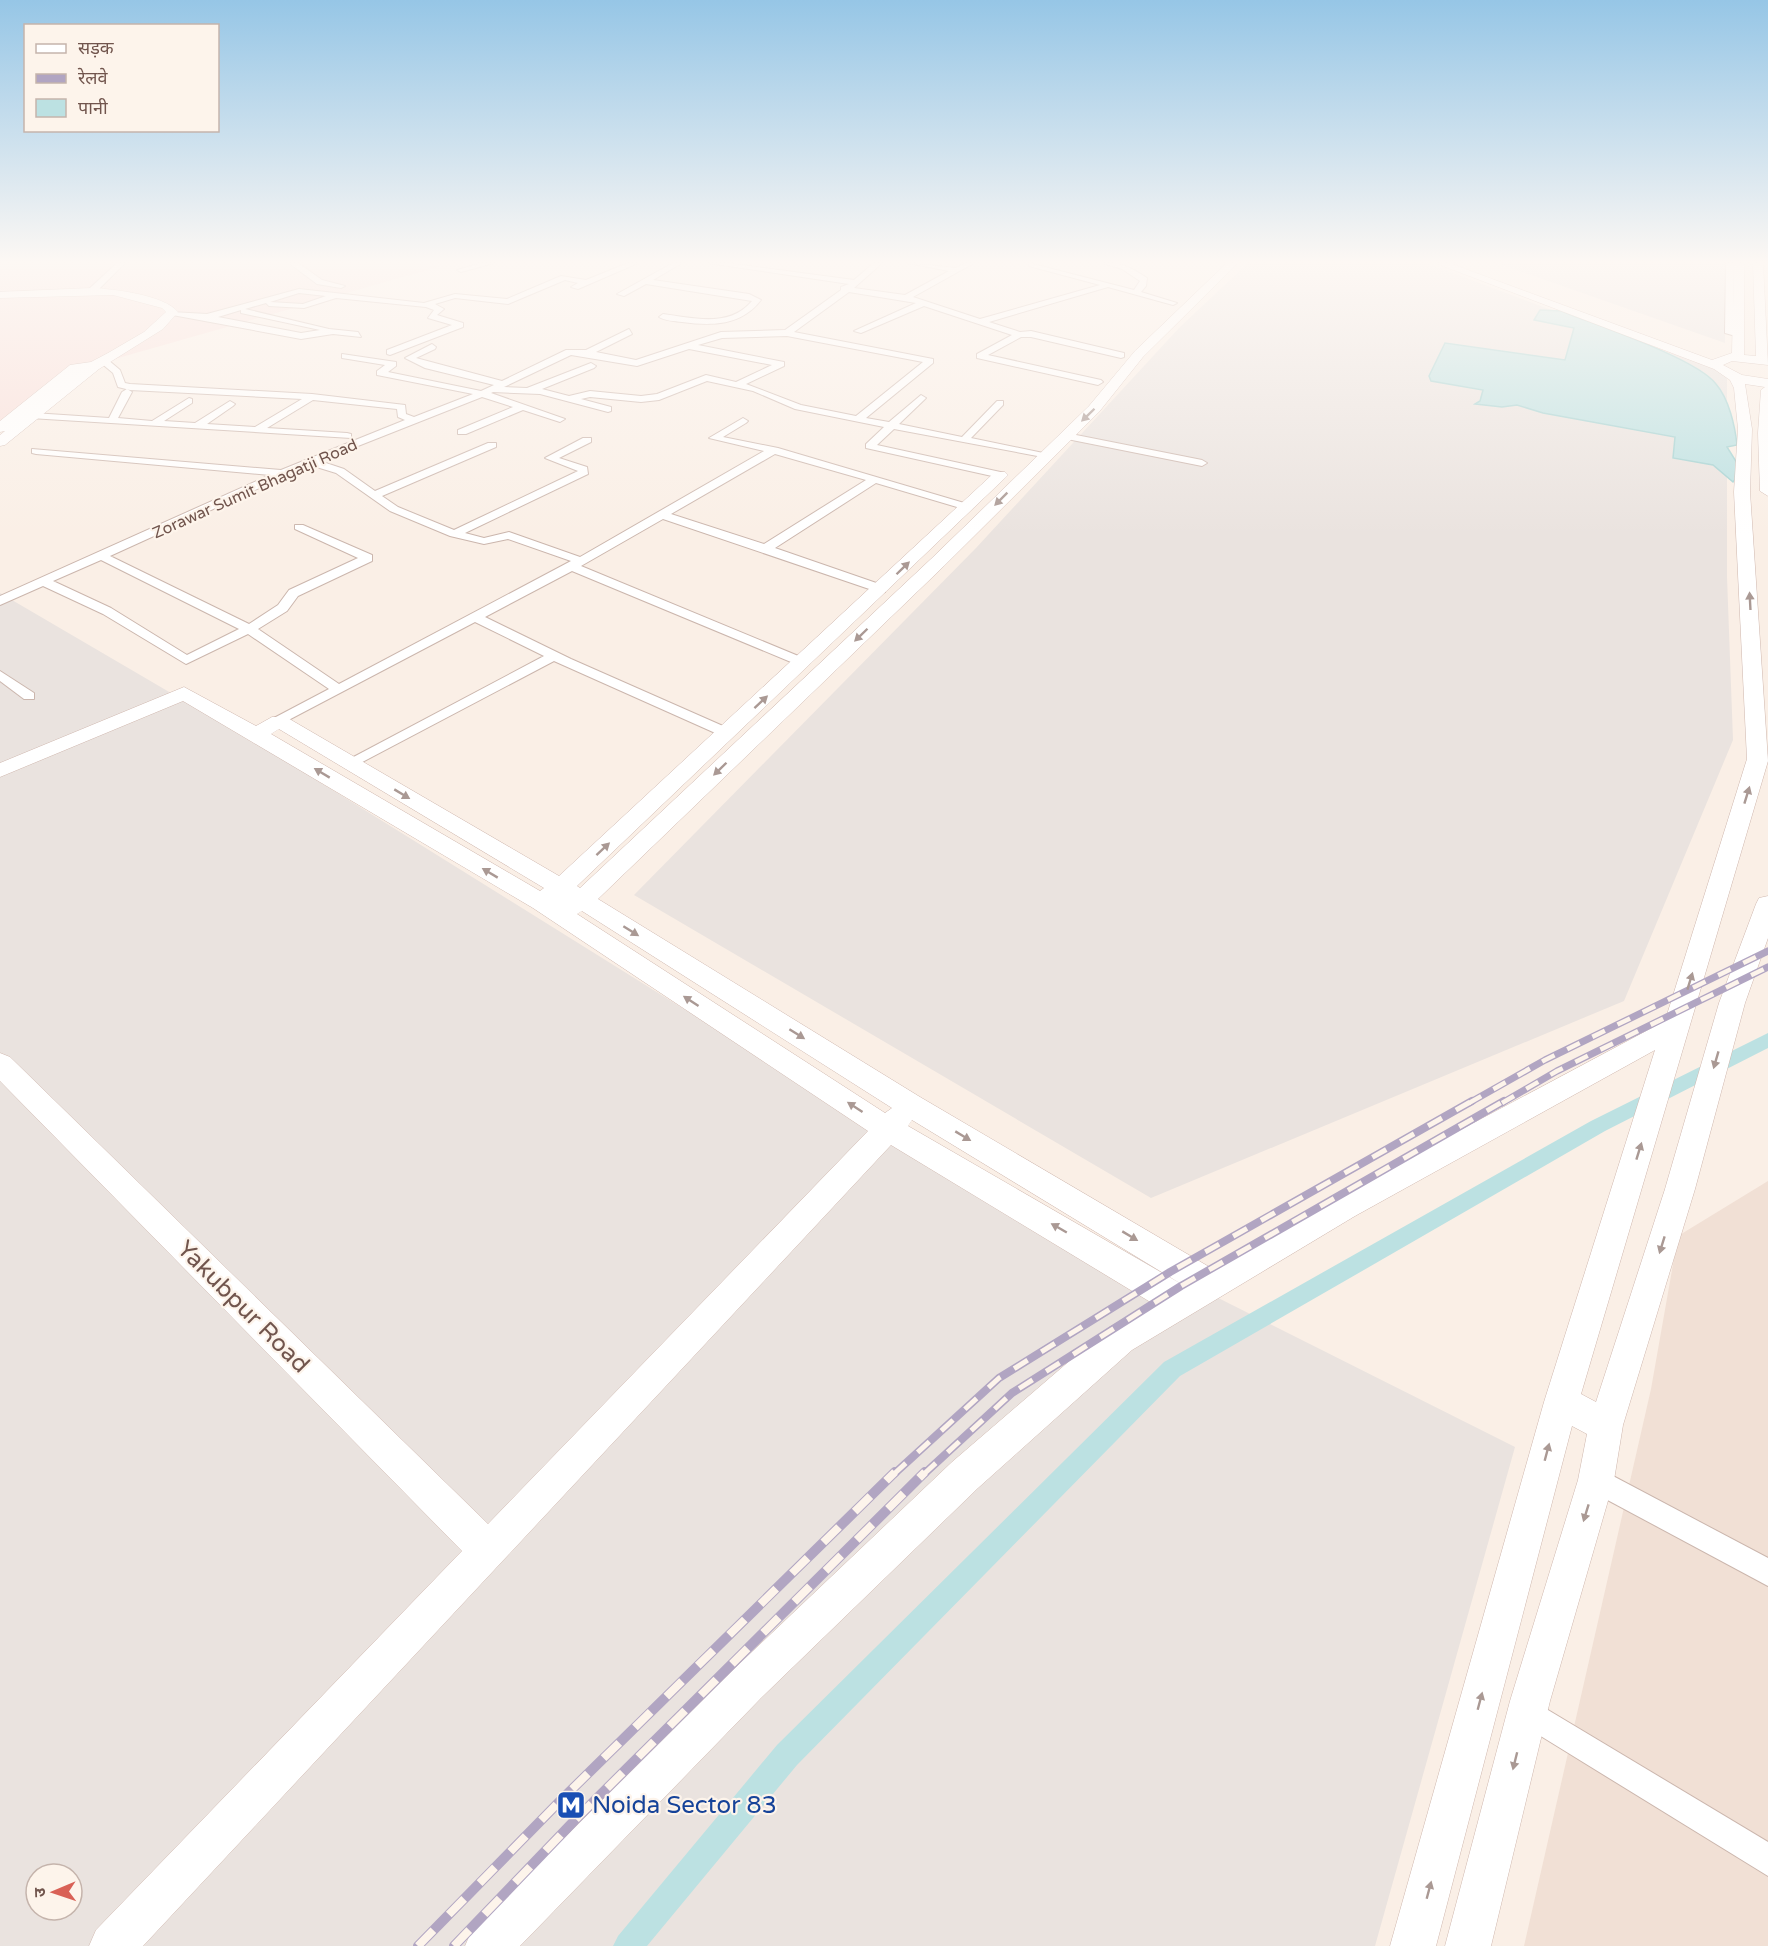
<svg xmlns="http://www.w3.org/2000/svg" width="1768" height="1946" font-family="'Varela Round','Noto Sans Devanagari',sans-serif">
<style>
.residential{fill:#f1e0d5}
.commercial{fill:#f9dfda}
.industrial{fill:#eae3df;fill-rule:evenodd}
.water{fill:#bce1e2;stroke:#a3d2d2;stroke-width:1.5}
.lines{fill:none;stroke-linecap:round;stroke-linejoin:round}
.canal{fill:#bce1e2;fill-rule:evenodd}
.street-casing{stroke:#cbb6ad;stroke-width:2}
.secondary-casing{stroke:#cfb7ae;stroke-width:1}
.street{fill:#fff;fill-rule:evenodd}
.secondary{fill:#fff;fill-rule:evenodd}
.rail-far2-casing{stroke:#b1a5c2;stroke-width:7}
.rail-far1-casing{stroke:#b1a5c2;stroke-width:8}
.rail-casing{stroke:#b1a5c2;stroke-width:10}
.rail-far2{stroke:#fdf4eb;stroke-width:4.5;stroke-dasharray:14;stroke-linecap:butt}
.rail-far1{stroke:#fdf4eb;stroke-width:5;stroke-dasharray:16;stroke-linecap:butt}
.rail{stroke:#fdf4eb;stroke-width:8;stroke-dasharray:22;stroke-linecap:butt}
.oneway{fill:#aa9994}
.labels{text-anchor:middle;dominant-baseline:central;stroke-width:4.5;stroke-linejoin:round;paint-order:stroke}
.far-street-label{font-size:16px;fill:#71554d;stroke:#fdf4eb}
.near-street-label{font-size:24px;fill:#71554d;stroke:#fdf4eb}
.near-transit-label{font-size:24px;fill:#164399;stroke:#fdf4eb;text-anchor:start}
</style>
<rect width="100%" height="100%" fill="#faefe6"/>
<path class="residential" d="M 1768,1181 L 1768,1946 L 1524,1946 L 1651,1389 L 1678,1236 Z"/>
<path class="commercial" d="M 0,263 L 421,263 L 438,267 L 83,368 L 0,430 Z"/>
<g class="industrial">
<path d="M 1248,263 L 1426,263 L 1639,343 L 1727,371 L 1727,577 L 1733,740 L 1624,1001 L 1151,1198 L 634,895 L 976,548 L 1179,328 Z"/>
<path d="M 1497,263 L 1725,263 L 1725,343 Z"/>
<path d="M 0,593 L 270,751 L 854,1115 L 1515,1447 L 1375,1946 L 0,1946 ZM 36,1874 L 72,1874 L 72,1910 L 36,1910 Z"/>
</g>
<path class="water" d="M 1540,310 L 1561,311 C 1595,325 1696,358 1716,384 C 1729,399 1735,426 1737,445 L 1727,447 L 1742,471 L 1733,482 L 1713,465 L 1673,458 L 1675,437 L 1543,413 L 1517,405 L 1502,407 L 1475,404 L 1480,401 L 1483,390 L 1431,381 L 1429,376 L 1445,343 L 1565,360 L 1574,328 L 1534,320 Z"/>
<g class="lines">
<path class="canal" d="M 1768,1033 L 1768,1048 L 1605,1131 L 1180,1376 L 797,1765 L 647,1946 L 613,1946 L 618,1936 L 777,1745 L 1164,1362 L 1591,1121 Z"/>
<g class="street-casing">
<g id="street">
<path d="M 117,263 L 125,263 L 95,293 L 89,293 L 89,289 Z"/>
<path d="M 289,263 L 298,263 L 322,280 L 345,286 L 341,288 L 317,284 Z"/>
<path d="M 482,263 L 494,263 L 461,272 L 457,270 Z"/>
<path d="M 628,263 L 638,263 L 578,289 L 571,287 L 578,283 L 565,280 L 508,304 L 455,298 L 435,304 L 444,309 L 437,315 L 463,323 L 463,327 L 390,355 L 387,354 L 387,350 L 452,325 L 428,318 L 434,310 L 426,307 L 336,298 L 304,308 L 269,306 L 266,303 L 245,309 L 329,329 L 358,332 L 361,337 L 333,334 L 301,339 L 167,314 L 171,312 L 207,314 L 299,289 L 424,303 L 455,294 L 507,299 L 561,276 L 586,280 ZM 299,293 L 326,296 L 303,304 L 270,302 ZM 241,310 L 241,313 L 320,330 L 301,333 L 218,317 Z"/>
<path d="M 673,263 L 682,263 L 653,280 L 749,294 L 761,300 C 741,326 712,326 682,322 C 674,321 665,321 659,317 L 663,314 C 693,318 730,328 752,301 L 646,284 L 624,296 L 617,294 Z"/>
<path d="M 708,263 L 726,263 L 854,280 L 874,263 L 882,263 L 854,288 L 905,295 L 949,271 L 908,263 L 956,268 L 965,263 L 974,263 L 913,297 L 980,319 L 1100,285 L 1029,266 L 1029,263 L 1134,290 L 1140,281 L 1122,269 L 1103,263 C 1122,262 1132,268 1147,278 L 1146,286 L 1141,292 L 1177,303 L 1173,305 L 1108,287 L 989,322 L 1020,332 L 1031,331 L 1124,353 L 1124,357 L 1121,358 L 1031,337 L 1021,337 L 988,355 L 1101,380 L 1103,382 L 1098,385 L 977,358 L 977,354 L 1012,335 L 924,306 L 861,333 L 854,331 L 916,303 L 849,292 L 794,332 L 933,359 L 933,363 L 866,418 L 889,422 L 921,395 L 926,398 L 924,400 L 899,424 L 962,437 L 997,401 L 1003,401 L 1003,405 L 971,438 L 1048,454 L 1048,458 L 894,429 L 877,445 L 1005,473 L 1005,477 L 1001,478 L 866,448 L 866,444 L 884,427 L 795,409 L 753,391 L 707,381 L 659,400 L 641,402 L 590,397 L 581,399 L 611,407 L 611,411 L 608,412 L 540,394 L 493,392 L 491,393 L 565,419 L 560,422 L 523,410 L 466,434 L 458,434 L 458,430 L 513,407 L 482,397 L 320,461 L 344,469 L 375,491 L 488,443 L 496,443 L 496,447 L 382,496 L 398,507 L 454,530 L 578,471 L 545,458 L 583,438 L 591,438 L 591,442 L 559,458 L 587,467 L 588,474 L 465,533 L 484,538 L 509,532 L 580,557 L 764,451 L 709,438 L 743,418 L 748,421 L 746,423 L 723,437 L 778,448 L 971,505 L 973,507 L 967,510 L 876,483 L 775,548 L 885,586 L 885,592 L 881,593 L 663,519 L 581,566 L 808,660 L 810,663 L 803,667 L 572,571 L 485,617 L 571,659 L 732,730 L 734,733 L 732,736 L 722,736 L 554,661 L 351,768 L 346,767 L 344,764 L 346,761 L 544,656 L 475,622 L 279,725 L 274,724 L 274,718 L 329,689 L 248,634 L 186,664 L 103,614 L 43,586 L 0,605 L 0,596 L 270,475 L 36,454 L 32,453 L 32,449 L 281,470 L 405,420 L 398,417 L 397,409 L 313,400 L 267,428 L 347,433 L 351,434 L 351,438 L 30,418 L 30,414 L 33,413 L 109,418 L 122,392 L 127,389 L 132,392 L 118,418 L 152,421 L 189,398 L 192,399 L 192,403 L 164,421 L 195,423 L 230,401 L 235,404 L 233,406 L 207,424 L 255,427 L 302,399 L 130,390 L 118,387 L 113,373 L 101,363 L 101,359 L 107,359 L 120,370 L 125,383 L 130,384 L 312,394 L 405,405 L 406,414 L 414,417 L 473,394 L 377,375 L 377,371 L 385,365 L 342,358 L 342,354 L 396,362 L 396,366 L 388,372 L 481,391 L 494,385 L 425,368 L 405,358 L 432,344 L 436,347 L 435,349 L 416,358 L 502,381 L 566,350 L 586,350 L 629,329 L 632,334 L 596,352 L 636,360 L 721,332 L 785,330 L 841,290 L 841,287 L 849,284 ZM 787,336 L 923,362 L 856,416 L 801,405 L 746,384 L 784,366 L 784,362 L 698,345 L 722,338 ZM 689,349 L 772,365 L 736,382 L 706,375 L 657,394 L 641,396 L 590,391 L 569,396 L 542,389 L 594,368 L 596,366 L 591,363 L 527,388 L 504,387 L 571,355 L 637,366 ZM 775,454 L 866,480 L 764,544 L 671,514 ZM 310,465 L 336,473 L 390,511 L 450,536 L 484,544 L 508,539 L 571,561 L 339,684 L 258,629 L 287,611 L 298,596 L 372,561 L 372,555 L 303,525 L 295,525 L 295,529 L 358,558 L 289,590 L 278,605 L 249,624 L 110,556 ZM 101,560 L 239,629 L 187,655 L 111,608 L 53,581 Z"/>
<path d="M 1726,263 L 1734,263 L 1733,331 L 1742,332 L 1739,337 L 1725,333 Z"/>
<path d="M 1066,433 L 1202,460 L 1207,463 L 1202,466 L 1062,438 L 1061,436 Z"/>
<path d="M 0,671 L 34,693 L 34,699 L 24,699 L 0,681 Z"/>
<path d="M 1596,1467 L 1768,1558 L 1768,1586 L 1587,1489 L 1583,1480 L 1587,1471 Z"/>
<path d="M 1528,1698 L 1768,1842 L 1768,1876 L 1518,1722 L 1514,1712 L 1518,1702 Z"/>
</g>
</g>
<g class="secondary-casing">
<g id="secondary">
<path d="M 1227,263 L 1238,263 L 1143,357 L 1099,412 L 944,566 L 598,899 L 920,1097 L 1211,1268 L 1333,1198 L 1665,1021 L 1747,759 L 1734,492 L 1738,429 L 1734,388 L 1730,380 L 1714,369 L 1435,263 L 1449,263 L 1712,360 L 1732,353 L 1734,263 L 1744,263 L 1744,355 L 1756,356 L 1753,263 L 1763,263 L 1768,365 L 1732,361 L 1723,365 L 1742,375 L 1768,379 L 1768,496 L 1760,491 L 1758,433 L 1761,390 L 1765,387 L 1745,384 L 1752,429 L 1750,492 L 1768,761 L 1581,1394 L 1596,1402 L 1665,1189 L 1719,1003 L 1756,904 L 1759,898 L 1768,896 L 1768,938 L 1745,1003 L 1695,1189 L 1623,1425 L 1614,1480 L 1550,1701 L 1491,1946 L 1445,1946 L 1510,1701 L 1578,1480 L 1587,1434 L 1572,1426 L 1436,1946 L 1390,1946 L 1544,1402 L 1655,1050 L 1355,1216 L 1132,1350 L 978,1488 L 761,1698 L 520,1946 L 465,1946 L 472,1930 L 733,1670 L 952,1462 L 1108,1328 L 1152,1303 L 891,1145 L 143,1946 L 89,1946 L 96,1930 L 462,1551 L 0,1081 L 0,1053 L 10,1057 L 488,1524 L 868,1131 L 533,908 L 183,701 L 0,777 L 0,763 L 184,687 L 256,726 L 272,717 L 286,717 L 559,876 L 995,472 L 1005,472 L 1008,475 L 1005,478 L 577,886 L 580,888 L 932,558 L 1089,406 L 1135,351 ZM 279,729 L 544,888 L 540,891 L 271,734 ZM 582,911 L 892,1108 L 885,1113 L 577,914 ZM 912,1120 L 1183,1285 L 908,1126 Z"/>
<path d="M 92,288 C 114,289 164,295 178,312 L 163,329 L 99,369 L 5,445 L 0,446 L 0,435 L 5,431 L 0,432 L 0,421 L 70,365 L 91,362 L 108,353 L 144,332 L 166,312 L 162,308 L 113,295 L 0,298 L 0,292 Z"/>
</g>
</g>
<use href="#street" class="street"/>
<use href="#secondary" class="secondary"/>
<g class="rail-far2-casing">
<g id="rail-far2">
<path d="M 1469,1103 L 1545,1060 L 1768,951"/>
<path d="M 1502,1103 L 1557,1071 L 1768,967"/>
</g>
</g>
<g class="rail-far1-casing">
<g id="rail-far1">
<path d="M 894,1474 L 999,1378 L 1170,1272 L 1472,1101"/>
<path d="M 924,1474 L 1012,1393 L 1181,1286 L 1504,1101"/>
</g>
</g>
<g class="rail-casing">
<g id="rail">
<path d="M 418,1946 L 561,1800 L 895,1472"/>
<path d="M 454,1946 L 575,1820 L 925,1472"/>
</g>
</g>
<use href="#rail-far2" class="rail-far2"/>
<use href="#rail-far1" class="rail-far1"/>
<use href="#rail" class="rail"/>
</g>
<defs><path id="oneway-solid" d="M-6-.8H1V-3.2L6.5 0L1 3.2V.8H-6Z" transform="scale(1.5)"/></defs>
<g class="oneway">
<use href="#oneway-solid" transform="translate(1088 415) rotate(136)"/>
<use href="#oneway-solid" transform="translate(1001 499) rotate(135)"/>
<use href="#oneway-solid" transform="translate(903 568) rotate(-44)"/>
<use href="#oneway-solid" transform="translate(1750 601) rotate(-93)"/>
<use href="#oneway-solid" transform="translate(861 635) rotate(136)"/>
<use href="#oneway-solid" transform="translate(761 702) rotate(-43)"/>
<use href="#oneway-solid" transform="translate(720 769) rotate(136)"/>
<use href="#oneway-solid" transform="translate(322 773) rotate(-149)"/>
<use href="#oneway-solid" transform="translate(402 794) rotate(31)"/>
<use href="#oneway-solid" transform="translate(1747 795) rotate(-73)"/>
<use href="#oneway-solid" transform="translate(603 849) rotate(-43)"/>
<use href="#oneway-solid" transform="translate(490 873) rotate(-149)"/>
<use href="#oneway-solid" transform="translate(631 931) rotate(32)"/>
<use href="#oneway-solid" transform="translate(1690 981) rotate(-73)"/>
<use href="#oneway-solid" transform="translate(691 1001) rotate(-147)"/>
<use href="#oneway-solid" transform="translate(797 1034) rotate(32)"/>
<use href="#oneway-solid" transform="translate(1716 1060) rotate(106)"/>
<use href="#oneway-solid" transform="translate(855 1107) rotate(-147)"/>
<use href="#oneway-solid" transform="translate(963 1136) rotate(31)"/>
<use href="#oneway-solid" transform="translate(1639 1151) rotate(-73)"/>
<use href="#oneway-solid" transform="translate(1059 1228) rotate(-150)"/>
<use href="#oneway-solid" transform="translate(1130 1236) rotate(31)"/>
<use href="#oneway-solid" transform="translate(1662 1245) rotate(107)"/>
<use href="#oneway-solid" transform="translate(1547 1452) rotate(-75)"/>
<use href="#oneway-solid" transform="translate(1586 1513) rotate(107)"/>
<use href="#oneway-solid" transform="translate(1480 1701) rotate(-75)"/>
<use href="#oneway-solid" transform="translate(1515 1761) rotate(104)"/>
<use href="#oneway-solid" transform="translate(1429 1890) rotate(-75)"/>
</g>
<linearGradient id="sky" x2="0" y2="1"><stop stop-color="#96c6e6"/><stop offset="0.49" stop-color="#fdf8f4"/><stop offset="1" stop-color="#fdf8f4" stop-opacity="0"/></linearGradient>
<rect width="1768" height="535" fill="url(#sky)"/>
<defs>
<g id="metro-square" transform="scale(1.5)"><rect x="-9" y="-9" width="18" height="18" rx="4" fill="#1a4fb4" stroke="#fdf4eb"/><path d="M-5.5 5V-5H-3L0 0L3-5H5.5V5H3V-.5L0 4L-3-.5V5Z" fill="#fff"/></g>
</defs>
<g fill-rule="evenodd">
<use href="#metro-square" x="571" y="1805"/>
</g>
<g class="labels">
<g class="far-street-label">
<text transform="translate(255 489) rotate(-24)">Zorawar Sumit Bhagatji Road</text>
</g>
<g class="near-street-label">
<text transform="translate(243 1307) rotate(45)">Yakubpur Road</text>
</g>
<g class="near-transit-label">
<text x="592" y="1805">Noida Sector 83</text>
</g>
</g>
<rect x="24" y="24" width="195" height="108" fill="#fdf4eb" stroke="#c5b4ac" stroke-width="1.5"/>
<rect x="36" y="44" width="30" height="9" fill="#ffffff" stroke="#c5b4ac" stroke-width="1.5"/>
<text x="78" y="54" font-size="18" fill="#71554d">सड़क</text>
<rect x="36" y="74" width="30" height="9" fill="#b1a5c2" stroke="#c5b4ac" stroke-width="1.5"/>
<text x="78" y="84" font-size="18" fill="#71554d">रेलवे</text>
<rect x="36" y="99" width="30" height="18" fill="#bce1e2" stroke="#c5b4ac" stroke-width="1.5"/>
<text x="78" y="114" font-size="18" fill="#71554d">पानी</text>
<g transform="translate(54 1892) rotate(268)"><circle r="28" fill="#fdf4eb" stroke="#c5b4ac" stroke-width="1.5"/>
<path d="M0-4.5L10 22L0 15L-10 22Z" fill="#d96156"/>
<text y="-9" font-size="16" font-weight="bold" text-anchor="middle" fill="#71554d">उ</text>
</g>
</svg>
